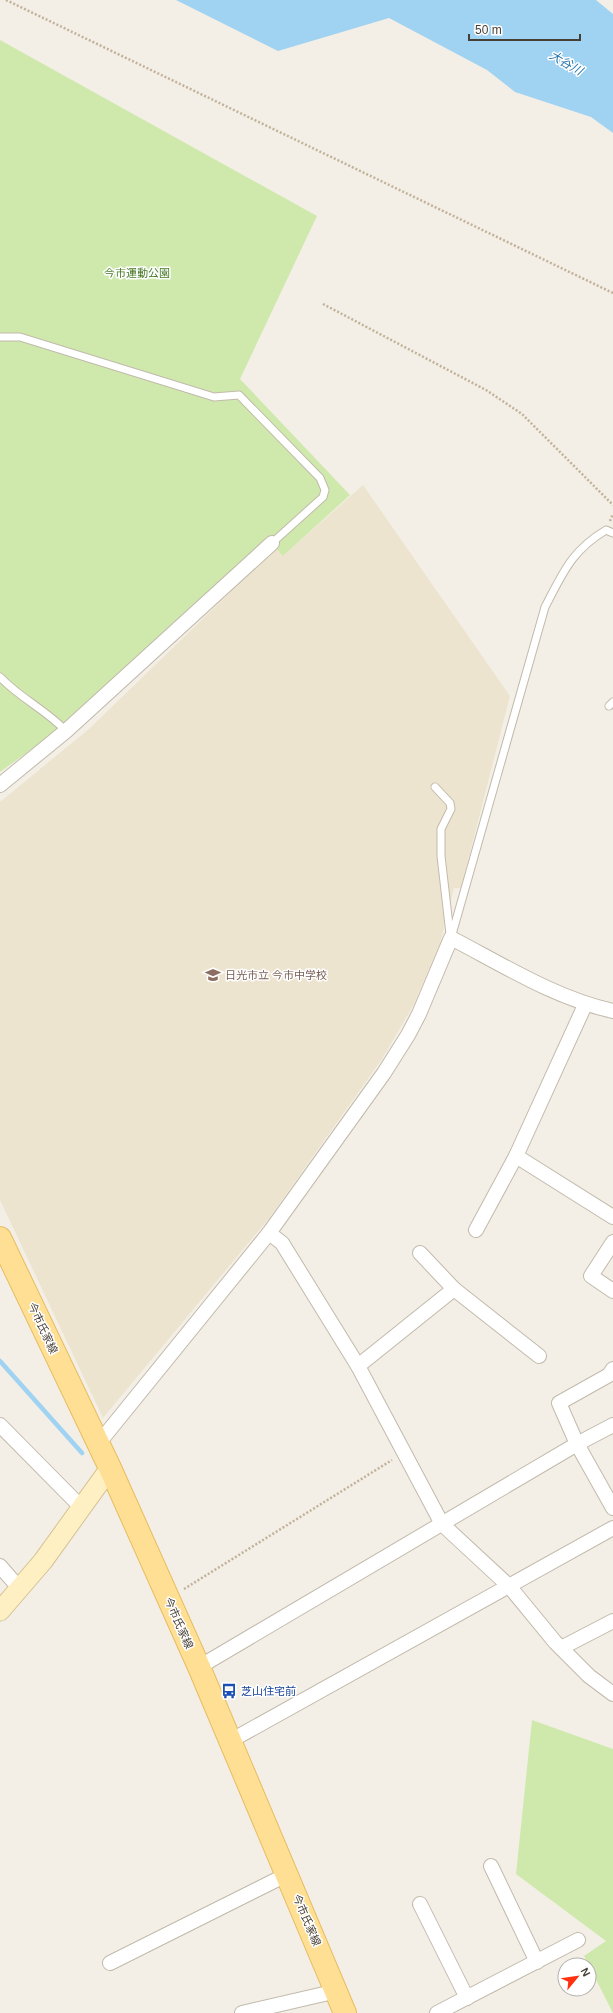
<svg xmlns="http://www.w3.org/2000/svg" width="613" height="2013" font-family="Arial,'Noto Sans JP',sans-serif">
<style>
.education{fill:#ede4cf}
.green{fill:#cfe9ad}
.water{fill:#a0d2f2}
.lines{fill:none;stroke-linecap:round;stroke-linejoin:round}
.stream{stroke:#a0d2f2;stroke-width:4.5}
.lane-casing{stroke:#c2baab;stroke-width:9}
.street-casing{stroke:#c2baab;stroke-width:16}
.secondary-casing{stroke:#d5c394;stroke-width:21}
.primary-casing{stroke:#e7bc61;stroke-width:24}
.path{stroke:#c1b299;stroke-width:2.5;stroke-dasharray:2 2;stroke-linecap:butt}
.lane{stroke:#fff;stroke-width:7}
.street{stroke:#fff;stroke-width:14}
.secondary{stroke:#fff0c4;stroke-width:19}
.primary{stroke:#ffdf93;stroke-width:22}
.labels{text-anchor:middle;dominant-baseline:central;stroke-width:3;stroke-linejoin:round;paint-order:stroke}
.park-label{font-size:11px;fill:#477a27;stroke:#fff}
.education-label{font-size:11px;fill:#785e54;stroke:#fff;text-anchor:start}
.street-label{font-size:11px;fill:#463f35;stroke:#fff}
.transit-label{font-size:11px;fill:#164399;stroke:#fff;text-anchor:start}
.water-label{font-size:12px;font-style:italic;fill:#2a78ad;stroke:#fff}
</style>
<rect width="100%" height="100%" fill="#f3efe6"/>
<path class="education" d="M 363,485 L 510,696 L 461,888 L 454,888 L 440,944 L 413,1006 L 382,1059 L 270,1217 L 103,1418 L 0,1200 L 0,802 L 90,728 L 276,548 L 284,555 Z"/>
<g class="green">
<path d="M 0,40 L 317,216 L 240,379 L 350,495 L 283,556 L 276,548 L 43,741 L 0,772 Z"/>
<path d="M 532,1720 L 613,1749 L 613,2013 L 584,1956 L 606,1941 L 516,1874 Z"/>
</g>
<path class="water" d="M 176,0 L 596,0 L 613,14 L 613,133 L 591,117 L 515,92 L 487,70 L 389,18 L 278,51 Z"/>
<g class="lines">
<path class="stream" d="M 0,1361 L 82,1453"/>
<g class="lane-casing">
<g id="lane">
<path d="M 0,337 L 20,337 L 214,397 L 239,395 L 320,478 L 325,490 L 323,497 L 272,543"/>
<path d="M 0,677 C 21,699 45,709 66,731"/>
<path d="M 609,706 L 613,702"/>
<path d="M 435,787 L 450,803 L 451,809 L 441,829 L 441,856 L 450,934"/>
<path d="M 451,938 L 545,607 C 563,573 571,551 606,530 L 613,533"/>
</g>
</g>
<g class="street-casing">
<g id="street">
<path d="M 0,785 L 66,731 L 272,543"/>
<path d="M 516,1156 L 613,1217"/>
<path d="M 476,1230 L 516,1156 L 585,1005"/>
<path d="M 269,1233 L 282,1243 L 358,1366 L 442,1524 L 509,1586 L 555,1642 L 589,1676 L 613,1694"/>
<path d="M 613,1242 L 591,1276 L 613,1291"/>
<path d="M 420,1253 L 454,1289 L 539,1356"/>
<path d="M 358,1366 L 454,1289"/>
<path d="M 613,1369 L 609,1375 L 559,1403 L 577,1444 L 613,1508"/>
<path d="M 0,1425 L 82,1508"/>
<path d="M 98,1444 L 269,1233 L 384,1073 L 408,1035 L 419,1014 L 451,938 C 503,965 555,998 613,1011"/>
<path d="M 0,1566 L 20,1589"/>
<path d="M 561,1648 L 613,1621"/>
<path d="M 199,1667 L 577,1444 L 613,1425"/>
<path d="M 230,1741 L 613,1528"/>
<path d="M 491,1866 L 537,1962"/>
<path d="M 420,1904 L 467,1998"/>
<path d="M 110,1963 L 288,1874"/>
<path d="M 242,2013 L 337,1991"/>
<path d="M 437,2013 L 578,1940"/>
</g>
</g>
<g class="secondary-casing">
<path id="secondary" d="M 0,1611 L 43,1561 L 110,1468"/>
</g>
<g class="primary-casing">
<path id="primary" d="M 0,1238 L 110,1468 L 199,1667 L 345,2013"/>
</g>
<g class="path">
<path d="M 6,0 L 613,293"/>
<path d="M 323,304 L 486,390 L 522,414 L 613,505"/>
<path d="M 610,521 L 613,514"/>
<path d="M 184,1589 L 392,1460"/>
</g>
<use href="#lane" class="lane"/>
<use href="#street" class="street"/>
<use href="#secondary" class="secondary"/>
<use href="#primary" class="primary"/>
</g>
<defs>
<g id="school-bare" transform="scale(1.2)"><path d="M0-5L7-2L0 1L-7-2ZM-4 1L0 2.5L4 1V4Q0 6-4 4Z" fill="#8d6e63" stroke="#fff" stroke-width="2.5" paint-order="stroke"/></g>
<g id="bus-bare" transform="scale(1.2)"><path d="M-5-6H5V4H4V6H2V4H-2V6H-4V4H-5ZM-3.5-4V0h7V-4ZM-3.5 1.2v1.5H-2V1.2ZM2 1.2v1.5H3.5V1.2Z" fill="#1a4fb4" stroke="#fff" stroke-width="2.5" paint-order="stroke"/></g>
</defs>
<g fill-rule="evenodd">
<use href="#school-bare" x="213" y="975"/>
<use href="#bus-bare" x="229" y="1691"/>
</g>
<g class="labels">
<g class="park-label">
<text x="137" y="273">今市運動公園</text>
</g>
<g class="education-label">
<text x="225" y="975">日光市立 今市中学校</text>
</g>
<g class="street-label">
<text transform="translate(43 1328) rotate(65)">今市氏家線</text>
<text transform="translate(179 1623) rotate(66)">今市氏家線</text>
<text transform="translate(307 1920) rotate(67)">今市氏家線</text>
</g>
<g class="transit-label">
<text x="241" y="1691">芝山住宅前</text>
</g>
<g class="water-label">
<text transform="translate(566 63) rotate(30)">大谷川</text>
</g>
</g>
<g transform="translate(577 1977) rotate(61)"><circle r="19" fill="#ffffff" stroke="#b5b2ae"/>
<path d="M0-3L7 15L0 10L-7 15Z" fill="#ff3111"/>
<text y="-6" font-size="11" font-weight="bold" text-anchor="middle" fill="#463f35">N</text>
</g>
<path d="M469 34v6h111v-6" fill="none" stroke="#463f35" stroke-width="2"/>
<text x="475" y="34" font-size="12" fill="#463f35" stroke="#ffffff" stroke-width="3" paint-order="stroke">50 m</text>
</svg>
